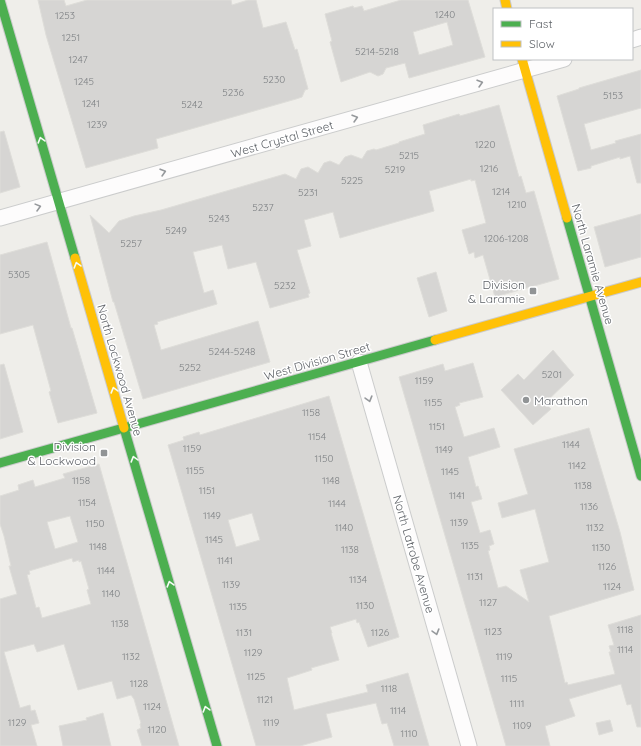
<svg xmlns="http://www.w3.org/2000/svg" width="641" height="746" font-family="Quicksand,sans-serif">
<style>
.building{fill:#d6d5d3;stroke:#deddd9;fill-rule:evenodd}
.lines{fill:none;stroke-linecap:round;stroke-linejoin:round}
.street-casing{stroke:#cbcccc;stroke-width:17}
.fast-casing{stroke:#cacacb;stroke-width:11}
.slow-casing{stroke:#cacacb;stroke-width:11}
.street{stroke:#fdfcfc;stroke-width:15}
.fast{stroke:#4caf50;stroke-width:9}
.slow{stroke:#ffc107;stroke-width:9}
.oneway{stroke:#96999c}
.oneway2{stroke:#f6fbf6}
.poi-dot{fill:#919496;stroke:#fff;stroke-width:1.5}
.labels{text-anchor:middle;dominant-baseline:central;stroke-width:3;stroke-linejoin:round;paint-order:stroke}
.number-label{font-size:10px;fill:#7e8184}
.street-label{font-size:12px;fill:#5f6368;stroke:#fff}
.poi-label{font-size:12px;fill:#5f6368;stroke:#fff;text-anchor:end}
</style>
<rect width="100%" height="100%" fill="#efeeea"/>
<g class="building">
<path d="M 38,0 L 64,0 L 66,6 L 87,0 L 231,0 L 232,5 L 248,0 L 256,0 L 263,28 L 286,22 L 295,50 L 297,49 L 308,89 L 305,90 L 302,97 L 296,99 L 156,139 L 158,148 L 86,168 L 46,35 Z"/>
<path d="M 401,0 L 468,0 L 485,57 L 409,78 L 405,63 L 386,68 L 383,74 L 378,76 L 370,72 L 341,82 L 330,42 L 332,41 L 325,14 L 353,6 L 354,8 L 362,6 L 364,11 ZM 447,22 L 453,45 L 419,55 L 413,32 Z"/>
<path d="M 641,70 L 641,108 L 584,124 L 591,150 L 616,143 L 615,141 L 641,134 L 641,183 L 637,183 L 630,156 L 620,159 L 620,157 L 591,166 L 591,168 L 578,171 L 557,96 L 579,89 L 579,88 Z"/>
<path d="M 499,105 L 519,177 L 521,176 L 526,193 L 534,191 L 559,279 L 495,297 L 483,255 L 475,258 L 474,252 L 469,254 L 462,230 L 486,223 L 475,180 L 471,181 L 471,179 L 429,191 L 434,211 L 340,238 L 333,212 L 304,220 L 311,246 L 297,250 L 310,293 L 308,294 L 309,297 L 270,308 L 256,262 L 228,269 L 222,245 L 193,252 L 204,293 L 213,290 L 217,304 L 157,322 L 158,324 L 154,325 L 161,350 L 258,321 L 270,362 L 143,399 L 114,302 L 113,302 L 90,215 L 109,233 L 119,221 L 134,216 L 161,210 L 285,174 L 296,179 L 301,169 L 308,167 L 318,173 L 324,163 L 330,161 L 339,165 L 345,157 L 351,155 L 362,159 L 367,151 L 374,149 L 376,150 L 399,143 L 399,142 L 425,134 L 423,125 L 459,114 L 460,116 Z"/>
<path d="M 4,131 L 20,187 L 0,193 L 0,132 Z"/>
<path d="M 641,214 L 641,257 L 605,267 L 594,227 Z"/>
<path d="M 47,242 L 71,328 L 72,328 L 97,413 L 58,423 L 49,392 L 51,391 L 33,325 L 0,334 L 0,255 Z"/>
<path d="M 436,272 L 447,311 L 429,317 L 417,278 Z"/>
<path d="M 553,350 L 574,375 L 545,403 L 551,409 L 533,425 L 501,390 L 518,374 L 524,380 Z"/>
<path d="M 473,363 L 483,397 L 459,403 L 460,405 L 455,407 L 464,437 L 494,428 L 500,447 L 468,457 L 476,487 L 478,486 L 482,499 L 471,502 L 480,533 L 490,530 L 494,544 L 489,546 L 490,550 L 488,551 L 498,588 L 506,586 L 529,602 L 520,570 L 549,562 L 535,509 L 502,518 L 498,503 L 528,494 L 514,449 L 589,428 L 620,532 L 634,590 L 549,616 L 565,683 L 567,682 L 568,685 L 615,674 L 609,652 L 611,652 L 609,646 L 614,645 L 608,625 L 641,615 L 641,727 L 637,727 L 631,704 L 627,705 L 621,684 L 569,699 L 575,716 L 545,726 L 550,746 L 506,746 L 399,377 L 443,364 L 445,371 Z"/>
<path d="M 4,364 L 23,432 L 0,439 L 0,365 Z"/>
<path d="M 329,396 L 399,637 L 368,647 L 359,622 L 357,623 L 356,619 L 330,627 L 332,633 L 331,633 L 339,660 L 311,668 L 312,670 L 287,678 L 294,710 L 368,692 L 366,685 L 408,673 L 429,746 L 394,746 L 387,723 L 382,724 L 376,703 L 326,714 L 332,737 L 300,746 L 256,746 L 168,445 L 184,440 L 183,437 L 199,432 L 200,435 ZM 252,513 L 260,540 L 236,547 L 228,520 Z"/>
<path d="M 99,464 L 179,746 L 142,746 L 137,730 L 141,728 L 140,724 L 141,723 L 134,699 L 131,695 L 117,699 L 112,681 L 78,690 L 64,644 L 37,652 L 34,644 L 4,652 L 20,708 L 30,705 L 31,711 L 35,710 L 39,723 L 31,725 L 37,746 L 0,746 L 0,599 L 17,594 L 9,566 L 11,566 L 4,536 L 0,524 L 0,496 L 19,490 L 18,485 L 33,480 L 35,487 L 65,478 L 63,474 ZM 70,516 L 78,542 L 55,549 L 47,522 ZM 72,558 L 73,562 L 79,560 L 79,562 L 81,561 L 89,589 L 87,590 L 91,604 L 42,618 L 39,607 L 36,608 L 27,575 L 30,574 L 29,571 Z"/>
<path d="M 103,713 L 111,746 L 63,746 L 59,726 L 87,720 L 86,718 Z"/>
<path d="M 610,720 L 613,731 L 599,735 L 596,723 Z"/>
</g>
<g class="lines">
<g class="street-casing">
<g id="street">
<path d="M 632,40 L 641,37"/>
<path d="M 0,218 L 564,59"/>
<path d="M 359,362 L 469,746"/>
</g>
</g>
<g class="fast-casing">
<g id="fast">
<path d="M 0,0 L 75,258"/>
<path d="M 567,218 L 641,476"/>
<path d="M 124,428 L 217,746"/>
<path d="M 0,463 L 435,340"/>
</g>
</g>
<g class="slow-casing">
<g id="slow">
<path d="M 505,0 L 507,9"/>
<path d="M 522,59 L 567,218"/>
<path d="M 75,258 L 124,428"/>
<path d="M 435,340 L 641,282"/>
</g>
</g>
<use href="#street" class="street"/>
<use href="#fast" class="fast"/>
<use href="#slow" class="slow"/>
</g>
<defs><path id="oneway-chevron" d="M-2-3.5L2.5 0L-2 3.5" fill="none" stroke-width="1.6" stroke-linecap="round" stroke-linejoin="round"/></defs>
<g class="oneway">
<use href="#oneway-chevron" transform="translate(480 83) rotate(-16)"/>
<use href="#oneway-chevron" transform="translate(355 118) rotate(-16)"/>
<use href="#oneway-chevron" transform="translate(163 172) rotate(-16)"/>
<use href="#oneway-chevron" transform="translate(38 207) rotate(-15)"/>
<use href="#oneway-chevron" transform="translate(369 399) rotate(74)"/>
<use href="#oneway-chevron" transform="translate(436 632) rotate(74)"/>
</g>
<g class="oneway2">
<use href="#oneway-chevron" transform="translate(41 140) rotate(-106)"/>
<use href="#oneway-chevron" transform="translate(77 265) rotate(-106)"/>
<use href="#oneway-chevron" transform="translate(114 390) rotate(-106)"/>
<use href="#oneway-chevron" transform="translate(134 459) rotate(-106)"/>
<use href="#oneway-chevron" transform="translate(170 584) rotate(-106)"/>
<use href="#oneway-chevron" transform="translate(206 709) rotate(-106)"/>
</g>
<g class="poi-dot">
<rect x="529" y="287" width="8" height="8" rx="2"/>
<circle cx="526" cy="400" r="4"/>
<rect x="100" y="449" width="8" height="8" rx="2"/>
</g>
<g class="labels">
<g class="number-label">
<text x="445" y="14">1240</text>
<text x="65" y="15">1253</text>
<text x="71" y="37">1251</text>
<text x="377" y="51">5214-5218</text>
<text x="78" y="59">1247</text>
<text x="274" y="79">5230</text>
<text x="84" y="81">1245</text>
<text x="233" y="92">5236</text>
<text x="613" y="95">5153</text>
<text x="91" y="103">1241</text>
<text x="192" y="104">5242</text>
<text x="97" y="124">1239</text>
<text x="485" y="144">1220</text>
<text x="409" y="155">5215</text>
<text x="489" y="168">1216</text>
<text x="395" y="169">5219</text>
<text x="352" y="180">5225</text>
<text x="501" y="191">1214</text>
<text x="308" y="192">5231</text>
<text x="517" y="204">1210</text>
<text x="263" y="207">5237</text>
<text x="219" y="218">5243</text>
<text x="176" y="230">5249</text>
<text x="506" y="238">1206-1208</text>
<text x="131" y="243">5257</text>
<text x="19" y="274">5305</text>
<text x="285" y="285">5232</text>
<text x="232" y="351">5244-5248</text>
<text x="190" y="367">5252</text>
<text x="552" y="374">5201</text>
<text x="424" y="380">1159</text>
<text x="433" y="402">1155</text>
<text x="311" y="412">1158</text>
<text x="437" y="426">1151</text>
<text x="317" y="436">1154</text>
<text x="571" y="444">1144</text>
<text x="192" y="448">1159</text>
<text x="444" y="449">1149</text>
<text x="324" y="458">1150</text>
<text x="577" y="465">1142</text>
<text x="195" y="470">1155</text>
<text x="450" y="471">1145</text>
<text x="81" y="480">1158</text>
<text x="331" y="480">1148</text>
<text x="583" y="485">1138</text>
<text x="207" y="490">1151</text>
<text x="457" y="495">1141</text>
<text x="87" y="502">1154</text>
<text x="337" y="503">1144</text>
<text x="589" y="506">1136</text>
<text x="212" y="515">1149</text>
<text x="459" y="522">1139</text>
<text x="95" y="523">1150</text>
<text x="344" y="527">1140</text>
<text x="595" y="527">1132</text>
<text x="214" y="539">1145</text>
<text x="470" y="545">1135</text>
<text x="98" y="546">1148</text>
<text x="601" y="547">1130</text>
<text x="350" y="549">1138</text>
<text x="225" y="560">1141</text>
<text x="607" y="566">1126</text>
<text x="106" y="570">1144</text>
<text x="475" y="576">1131</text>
<text x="358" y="579">1134</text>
<text x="231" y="584">1139</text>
<text x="612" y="586">1124</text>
<text x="111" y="593">1140</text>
<text x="488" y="602">1127</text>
<text x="365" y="605">1130</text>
<text x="238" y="606">1135</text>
<text x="120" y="623">1138</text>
<text x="625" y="629">1118</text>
<text x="493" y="631">1123</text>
<text x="244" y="632">1131</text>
<text x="380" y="632">1126</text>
<text x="625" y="649">1114</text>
<text x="253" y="652">1129</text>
<text x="131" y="656">1132</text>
<text x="504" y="656">1119</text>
<text x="256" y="676">1125</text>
<text x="509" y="678">1115</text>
<text x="139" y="683">1128</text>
<text x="389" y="688">1118</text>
<text x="265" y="699">1121</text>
<text x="517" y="703">1111</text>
<text x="152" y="706">1124</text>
<text x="398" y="710">1114</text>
<text x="17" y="722">1129</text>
<text x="271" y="722">1119</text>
<text x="522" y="725">1109</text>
<text x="157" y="729">1120</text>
<text x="409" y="733">1110</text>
</g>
<g class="street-label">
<text transform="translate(282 139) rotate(-16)">West Crystal Street</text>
<text transform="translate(593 264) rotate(74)">North Laramie Avenue</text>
<text transform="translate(317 361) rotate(-16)">West Division Street</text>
<text transform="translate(120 370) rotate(74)">North Lockwood Avenue</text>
<text transform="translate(414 554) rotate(74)">North Latrobe Avenue</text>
</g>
<g class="poi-label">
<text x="525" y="284">Division<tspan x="525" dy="14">&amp; Laramie</tspan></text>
<text x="534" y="400" text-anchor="start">Marathon</text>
<text x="96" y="446">Division<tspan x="96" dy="14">&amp; Lockwood</tspan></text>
</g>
</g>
<rect x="493" y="8" width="140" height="52" fill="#ffffff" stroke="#bfc1c3"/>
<rect x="501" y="21" width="20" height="6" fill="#4caf50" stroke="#bfc1c3"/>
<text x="529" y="28" font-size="12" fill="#5f6368">Fast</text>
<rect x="501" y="41" width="20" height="6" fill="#ffc107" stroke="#bfc1c3"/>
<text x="529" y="48" font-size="12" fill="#5f6368">Slow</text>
</svg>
